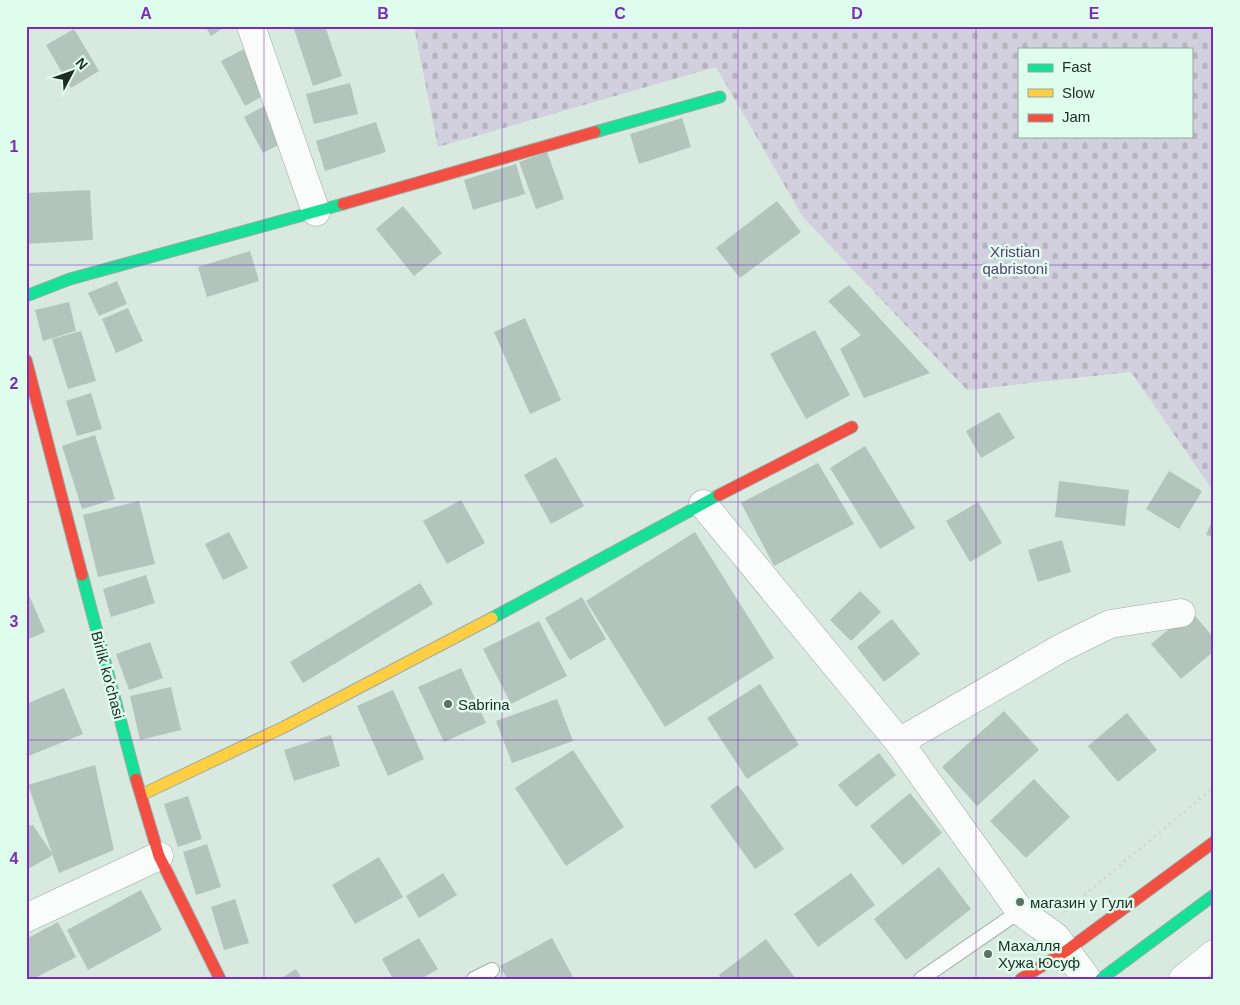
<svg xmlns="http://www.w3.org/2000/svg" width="1240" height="1005" font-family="Arial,sans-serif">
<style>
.cemetery{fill:url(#cemetery-stones);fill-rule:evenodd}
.building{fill:#b2c4bb}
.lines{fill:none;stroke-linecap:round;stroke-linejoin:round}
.lane-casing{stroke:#9eaba5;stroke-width:16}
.street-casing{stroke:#9eaba5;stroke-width:29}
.fast-casing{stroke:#9eaba5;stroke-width:13}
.slow-casing{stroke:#9eaba5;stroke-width:13}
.jam-casing{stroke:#9eaba5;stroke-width:13}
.path{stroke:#d3d8d5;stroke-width:3;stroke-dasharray:2.5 4;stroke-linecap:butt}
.lane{stroke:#f9fcfa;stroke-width:14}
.street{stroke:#f9fcfa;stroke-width:28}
.fast{stroke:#16e098;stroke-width:11}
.slow{stroke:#ffcf43;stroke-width:11}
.jam{stroke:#f24e42;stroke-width:11}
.grid{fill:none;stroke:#7b2cbf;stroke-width:1;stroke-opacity:0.55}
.poi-dot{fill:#606e66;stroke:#defded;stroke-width:2}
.labels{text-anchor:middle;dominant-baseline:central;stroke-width:5;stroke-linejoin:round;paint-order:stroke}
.park-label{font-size:15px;fill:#5c3c74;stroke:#defded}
.street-label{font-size:15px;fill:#1f2b25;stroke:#defded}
.poi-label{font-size:15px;fill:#1f2b25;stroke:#defded;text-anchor:start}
.neatline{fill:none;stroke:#7b2cbf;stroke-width:2}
.grid-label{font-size:16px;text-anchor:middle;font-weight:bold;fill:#7b2cbf}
</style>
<defs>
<pattern id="cemetery-stones" width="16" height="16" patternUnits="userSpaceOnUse" patternTransform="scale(1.25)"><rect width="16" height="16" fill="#d2d0de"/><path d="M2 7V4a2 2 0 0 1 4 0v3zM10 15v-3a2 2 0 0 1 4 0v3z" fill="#b4b3be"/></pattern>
</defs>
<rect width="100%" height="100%" fill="#d8e9e0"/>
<path class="cemetery" d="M 414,26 L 1214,26 L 1214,492 L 1131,372 L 967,390 L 803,217 L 716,67 L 438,147 ZM 1019,49 L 1191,49 L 1191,136 L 1019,136 Z"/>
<g class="building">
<path d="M 205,26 L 226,26 L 211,36 Z"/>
<path d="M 293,26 L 325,26 L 342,76 L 313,86 Z"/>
<path d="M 74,29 L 99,71 L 71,88 L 46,45 Z"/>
<path d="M 246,48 L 270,92 L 245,106 L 221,61 Z"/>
<path d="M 350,83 L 358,114 L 314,124 L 306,94 Z"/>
<path d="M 268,104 L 288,140 L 263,153 L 244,117 Z"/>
<path d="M 682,118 L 691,147 L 639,164 L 630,134 Z"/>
<path d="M 376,122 L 386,152 L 325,171 L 316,141 Z"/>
<path d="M 547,152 L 564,199 L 536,209 L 519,162 Z"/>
<path d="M 516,164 L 525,194 L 473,210 L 464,180 Z"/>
<path d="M 90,190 L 93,240 L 26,244 L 26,193 Z"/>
<path d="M 777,201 L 801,232 L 740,278 L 716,248 Z"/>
<path d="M 403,206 L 442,253 L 414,276 L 376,229 Z"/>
<path d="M 250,251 L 259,281 L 207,297 L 198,267 Z"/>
<path d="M 117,281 L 127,304 L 99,316 L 88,293 Z"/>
<path d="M 849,285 L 930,373 L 864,398 L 840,349 L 861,335 L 828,301 Z"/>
<path d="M 69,302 L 76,331 L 43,341 L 35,310 Z"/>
<path d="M 128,308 L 143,341 L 116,353 L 102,319 Z"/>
<path d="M 525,318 L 561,400 L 530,414 L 494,332 Z"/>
<path d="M 815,330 L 850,395 L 806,419 L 770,354 Z"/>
<path d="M 81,331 L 96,381 L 68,389 L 52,339 Z"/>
<path d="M 91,393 L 102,429 L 77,436 L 66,401 Z"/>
<path d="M 999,412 L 1015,438 L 981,458 L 966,431 Z"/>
<path d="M 95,435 L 115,499 L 82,509 L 62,446 Z"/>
<path d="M 865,446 L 915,528 L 880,549 L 830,468 Z"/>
<path d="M 556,457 L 584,506 L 551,524 L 524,475 Z"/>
<path d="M 818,463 L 854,524 L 774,566 L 741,503 Z"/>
<path d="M 1169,471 L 1202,491 L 1179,529 L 1146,509 Z"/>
<path d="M 1059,481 L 1129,490 L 1125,526 L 1055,517 Z"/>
<path d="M 461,500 L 485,543 L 447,564 L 423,521 Z"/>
<path d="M 139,501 L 155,564 L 98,577 L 83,515 Z"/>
<path d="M 978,502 L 1002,543 L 970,562 L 946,521 Z"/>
<path d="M 1214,516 L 1214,537 L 1206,535 Z"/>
<path d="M 229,532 L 248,568 L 223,580 L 205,544 Z"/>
<path d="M 695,532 L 774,658 L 665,727 L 586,601 Z"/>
<path d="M 1062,540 L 1071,572 L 1038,582 L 1028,550 Z"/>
<path d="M 146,575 L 155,603 L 111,617 L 103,589 Z"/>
<path d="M 420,583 L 433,604 L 303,683 L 290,662 Z"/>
<path d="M 26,588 L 45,632 L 26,640 Z"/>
<path d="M 860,591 L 881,612 L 851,641 L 830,620 Z"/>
<path d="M 582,597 L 606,639 L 570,660 L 545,618 Z"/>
<path d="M 1191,611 L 1214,638 L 1214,651 L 1181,679 L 1151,644 Z"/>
<path d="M 892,619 L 920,654 L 884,682 L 857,647 Z"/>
<path d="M 539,621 L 567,676 L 511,704 L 483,649 Z"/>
<path d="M 150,642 L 163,678 L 129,690 L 116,654 Z"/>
<path d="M 461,668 L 486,723 L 444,742 L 418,687 Z"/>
<path d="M 760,684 L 799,745 L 747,779 L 707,718 Z"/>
<path d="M 171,687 L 181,730 L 140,740 L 130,696 Z"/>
<path d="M 64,688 L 83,734 L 26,757 L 26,704 Z"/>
<path d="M 393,690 L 424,759 L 388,776 L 357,706 Z"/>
<path d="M 557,699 L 573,741 L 512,763 L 496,721 Z"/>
<path d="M 1004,711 L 1039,750 L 977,806 L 942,767 Z"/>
<path d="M 1127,713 L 1157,750 L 1118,782 L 1088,746 Z"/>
<path d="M 331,735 L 340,766 L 294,781 L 284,750 Z"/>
<path d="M 573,750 L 624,827 L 566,866 L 515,788 Z"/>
<path d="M 879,753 L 896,775 L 856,807 L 838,785 Z"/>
<path d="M 95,765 L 114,850 L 59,873 L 28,785 Z"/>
<path d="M 1034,779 L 1070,817 L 1026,858 L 990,821 Z"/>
<path d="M 738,785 L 784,849 L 755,869 L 710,806 Z"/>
<path d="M 910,793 L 942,833 L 903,865 L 870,826 Z"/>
<path d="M 188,796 L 202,839 L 178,847 L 164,804 Z"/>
<path d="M 33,825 L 53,855 L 26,870 L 26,826 Z"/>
<path d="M 207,844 L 221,887 L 196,895 L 183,852 Z"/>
<path d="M 379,857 L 403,897 L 355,924 L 332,885 Z"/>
<path d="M 939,867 L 971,909 L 906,960 L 874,919 Z"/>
<path d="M 443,873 L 457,895 L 419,918 L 406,896 Z"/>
<path d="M 851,873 L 875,905 L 818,947 L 794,914 Z"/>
<path d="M 141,890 L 162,930 L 88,970 L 67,930 Z"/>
<path d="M 235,899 L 249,943 L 224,950 L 211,907 Z"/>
<path d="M 58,922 L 76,957 L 33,979 L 26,979 L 26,939 Z"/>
<path d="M 419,938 L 438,969 L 421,979 L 393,979 L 382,959 Z"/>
<path d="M 552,938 L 574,979 L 507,979 L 500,966 Z"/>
<path d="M 766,939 L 796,979 L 721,979 L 719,975 Z"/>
<path d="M 296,969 L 302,979 L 280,979 Z"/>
</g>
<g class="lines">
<g class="lane-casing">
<g id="lane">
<path d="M 474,979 L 492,970"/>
<path d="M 921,979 L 1020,911"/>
</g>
</g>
<g class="street-casing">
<g id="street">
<path d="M 251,26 L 316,212"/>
<path d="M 703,504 L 899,742 L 1020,911 L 1056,937 L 1087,979"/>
<path d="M 899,742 L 1063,647 L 1110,624 L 1181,613"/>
<path d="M 26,918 L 159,856"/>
<path d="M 1183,979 L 1214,954"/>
</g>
</g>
<g class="fast-casing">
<g id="fast">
<path d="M 595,132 L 720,97"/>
<path d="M 26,296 L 70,279 L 343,204"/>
<path d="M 82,575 L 136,779"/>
<path d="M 492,618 L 719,495"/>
<path d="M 1101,979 L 1214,895"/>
</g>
</g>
<g class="slow-casing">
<path id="slow" d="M 141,795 L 284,727 L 492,618"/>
</g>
<g class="jam-casing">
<g id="jam">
<path d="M 343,204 L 595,132"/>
<path d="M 26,360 L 82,575"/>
<path d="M 719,495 L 852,427"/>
<path d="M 136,779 L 159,856 L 220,979"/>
<path d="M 1021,979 L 1066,951 L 1214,842"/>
</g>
</g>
<path class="path" d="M 1064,912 L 1214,787"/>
<use href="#lane" class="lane"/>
<use href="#street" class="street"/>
<use href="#fast" class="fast"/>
<use href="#slow" class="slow"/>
<use href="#jam" class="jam"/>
</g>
<path class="grid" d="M 264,26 L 264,979M 502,26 L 502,979M 738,26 L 738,979M 976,26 L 976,979M 26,265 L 1214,265M 26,502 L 1214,502M 26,740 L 1214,740"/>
<g class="poi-dot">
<circle cx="448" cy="704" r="5"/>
<circle cx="1020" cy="902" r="5"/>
<circle cx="988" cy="954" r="5"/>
</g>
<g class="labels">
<g class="park-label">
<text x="1015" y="251">Xristian<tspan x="1015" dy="17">qabristoni</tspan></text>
</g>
<g class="street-label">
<text transform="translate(108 675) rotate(75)">Birlik ko'chasi</text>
</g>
<g class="poi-label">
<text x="458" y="704">Sabrina</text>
<text x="1030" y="902">магазин у Гули</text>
<text x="998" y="945">Махалля<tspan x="998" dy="17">Хужа Юсуф</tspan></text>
</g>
</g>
<rect width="1240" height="1005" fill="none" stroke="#defded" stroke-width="55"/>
<rect x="1018" y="48" width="175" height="90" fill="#defded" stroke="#92a99d"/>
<rect x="1028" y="64" width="25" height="8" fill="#16e098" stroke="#92a99d"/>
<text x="1062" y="72" font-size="15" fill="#1f2b25">Fast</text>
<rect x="1028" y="89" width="25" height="8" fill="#ffcf43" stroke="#92a99d"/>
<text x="1062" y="98" font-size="15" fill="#1f2b25">Slow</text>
<rect x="1028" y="114" width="25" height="8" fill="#f24e42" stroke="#92a99d"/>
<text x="1062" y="122" font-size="15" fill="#1f2b25">Jam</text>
<g transform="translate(72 72) rotate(49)" stroke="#defded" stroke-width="4" paint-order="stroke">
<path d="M0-4L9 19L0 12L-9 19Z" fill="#1f2b25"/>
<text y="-8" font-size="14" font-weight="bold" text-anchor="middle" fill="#1f2b25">N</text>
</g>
<rect x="28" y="28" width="1184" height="950" class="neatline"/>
<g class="grid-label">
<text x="146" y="19">A</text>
<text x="383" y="19">B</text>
<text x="620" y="19">C</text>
<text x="857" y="19">D</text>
<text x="1094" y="19">E</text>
<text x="14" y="152">1</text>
<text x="14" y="389">2</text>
<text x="14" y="627">3</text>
<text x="14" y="864">4</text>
</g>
</svg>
